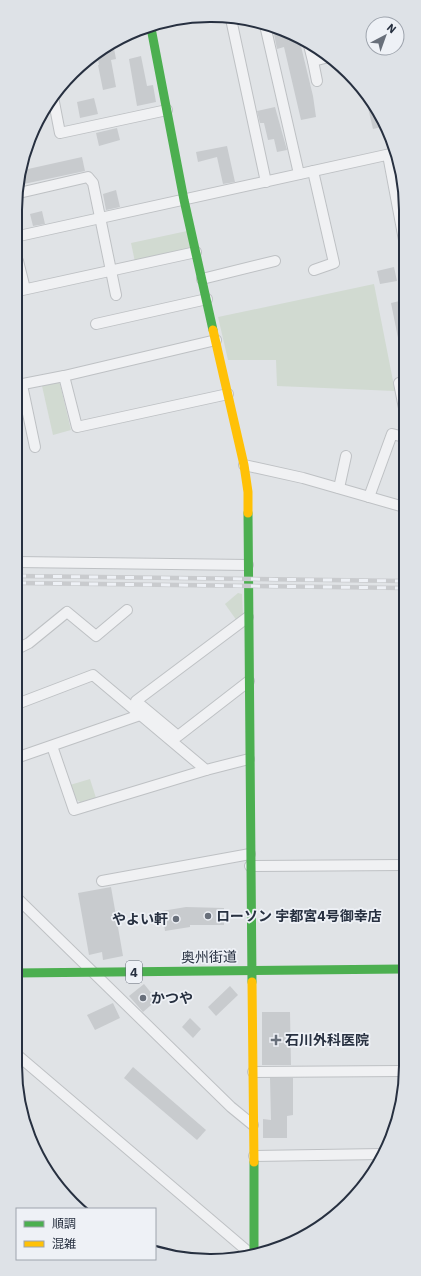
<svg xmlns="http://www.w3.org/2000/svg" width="421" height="1276" font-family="'IBM Plex Sans','Noto Sans JP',sans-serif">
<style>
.green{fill:#d1dad1}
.building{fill:#c8cbce}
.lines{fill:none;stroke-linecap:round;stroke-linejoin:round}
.street-casing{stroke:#bec1c4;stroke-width:12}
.street{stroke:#f0f1f3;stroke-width:10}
.fast{stroke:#4caf50;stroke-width:9}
.slow{stroke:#ffc107;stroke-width:9}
.rail-casing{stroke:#c9cbce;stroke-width:4.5}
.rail{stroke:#eef1f6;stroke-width:3;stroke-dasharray:9;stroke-linecap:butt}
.poi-dot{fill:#686f7a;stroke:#eef1f6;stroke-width:1.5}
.labels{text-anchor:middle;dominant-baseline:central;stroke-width:3.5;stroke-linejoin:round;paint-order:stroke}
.shield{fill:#eef1f6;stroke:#636a77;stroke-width:1}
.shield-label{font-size:13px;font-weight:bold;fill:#273040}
.poi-label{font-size:14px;font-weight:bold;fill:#273040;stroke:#eef1f6;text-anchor:start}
.street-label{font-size:14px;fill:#273040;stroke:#eef1f6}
.rim{fill:none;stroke:#273040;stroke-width:2}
</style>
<rect width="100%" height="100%" fill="#e0e3e6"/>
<g class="green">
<path d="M 187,231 L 191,251 L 135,262 L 131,243 Z"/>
<path d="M 374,284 L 395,391 L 277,386 L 276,360 L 228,360 L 218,317 Z"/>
<path d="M 57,382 L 60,384 L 71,430 L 53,435 L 42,386 Z"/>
<path d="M 238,593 L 242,594 L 243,616 L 237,621 L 225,604 Z"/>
<path d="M 90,779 L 96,798 L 82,803 L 75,799 L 70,785 Z"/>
</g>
<g class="building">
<path d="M 283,32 L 299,38 L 313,96 L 316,117 L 301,120 L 284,47 L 277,49 L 274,34 Z"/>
<path d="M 113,43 L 116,59 L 111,60 L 116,87 L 103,90 L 98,65 L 99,65 L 97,53 L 102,48 Z"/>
<path d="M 141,56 L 147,86 L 153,85 L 156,102 L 137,106 L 129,59 Z"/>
<path d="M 365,95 L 386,124 L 386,126 L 373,129 Z"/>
<path d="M 94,98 L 98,114 L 80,118 L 77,102 Z"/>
<path d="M 275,107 L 287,150 L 277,152 L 274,139 L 268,140 L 264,123 L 260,123 L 257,111 Z"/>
<path d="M 117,128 L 120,140 L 99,146 L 96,133 Z"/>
<path d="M 227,146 L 235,182 L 223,184 L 217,157 L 198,162 L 196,152 Z"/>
<path d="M 82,157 L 85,171 L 19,185 L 19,171 Z"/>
<path d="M 116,190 L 120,207 L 106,210 L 103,194 Z"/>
<path d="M 42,211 L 45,224 L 33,226 L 30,214 Z"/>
<path d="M 394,267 L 397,281 L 380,284 L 377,271 Z"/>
<path d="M 404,300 L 404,347 L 400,348 L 391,303 Z"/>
<path d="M 111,887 L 123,956 L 103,960 L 102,952 L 89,955 L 78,893 Z"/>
<path d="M 186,907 L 224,908 L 224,925 L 190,925 L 190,927 L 165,931 L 162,911 Z"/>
<path d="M 144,984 L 157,1000 L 143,1012 L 129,996 Z"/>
<path d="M 230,986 L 238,995 L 216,1016 L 208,1007 Z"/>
<path d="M 113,1003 L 120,1018 L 95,1030 L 87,1015 Z"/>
<path d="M 262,1012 L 290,1012 L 291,1065 L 262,1065 Z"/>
<path d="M 190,1018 L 201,1029 L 193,1038 L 182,1027 Z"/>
<path d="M 133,1067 L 206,1130 L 197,1140 L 124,1078 Z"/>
<path d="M 270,1078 L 293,1078 L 293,1115 L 287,1116 L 287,1138 L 263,1138 L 263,1119 L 271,1120 Z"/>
</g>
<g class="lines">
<g class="street-casing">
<g id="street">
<path d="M 231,19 L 266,182"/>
<path d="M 265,25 L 299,174"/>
<path d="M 308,41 L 313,61 L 329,57"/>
<path d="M 313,61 L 317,81"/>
<path d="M 53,97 L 60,133 L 167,110"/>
<path d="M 388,155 L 404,240"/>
<path d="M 313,171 L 334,263 L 314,270"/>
<path d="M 19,193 L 88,177 L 93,183 L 116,295"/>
<path d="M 19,236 L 395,153"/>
<path d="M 18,261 L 25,289"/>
<path d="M 202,279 L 275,261"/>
<path d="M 18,291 L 196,252"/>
<path d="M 96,324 L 207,299"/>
<path d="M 64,376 L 216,340"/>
<path d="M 18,385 L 64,376 L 77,427 L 228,394"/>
<path d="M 22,385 L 35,447"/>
<path d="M 404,408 L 399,383 L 404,382"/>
<path d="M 244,465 L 303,478 L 404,507"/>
<path d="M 339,488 L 346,456"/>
<path d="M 369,497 L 392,434 L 404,437"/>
<path d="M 17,562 L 248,565"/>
<path d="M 248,617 L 136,701 L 178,736 L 249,681"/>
<path d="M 17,649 L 29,643 L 67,612 L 96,636 L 127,610"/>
<path d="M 17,704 L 93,675 L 206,770"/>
<path d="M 52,746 L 74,810 L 206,770 L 249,759"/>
<path d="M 16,758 L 140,715"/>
<path d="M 250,866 L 403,865"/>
<path d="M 102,881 L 250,854"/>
<path d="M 16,897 L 231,1107 L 253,1125"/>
<path d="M 15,1053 L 252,1255"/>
<path d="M 253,1072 L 402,1071"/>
<path d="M 254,1156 L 382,1154"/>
</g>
</g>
<use href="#street" class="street"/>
<g class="fast">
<path d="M 151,28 L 184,200 L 213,330"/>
<path d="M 248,513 L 252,982"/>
<path d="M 15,973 L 403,969"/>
<path d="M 254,1255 L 254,1162"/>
</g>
<g class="slow">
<path d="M 213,330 L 244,465 L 248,492 L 248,513"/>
<path d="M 252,982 L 254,1162"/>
</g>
<g class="rail-casing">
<g id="rail">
<path d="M 17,576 L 403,581"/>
<path d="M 17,583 L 403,588"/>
</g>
</g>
<use href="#rail" class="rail"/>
</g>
<g class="poi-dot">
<circle cx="208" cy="916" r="4"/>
<circle cx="176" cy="919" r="4"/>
<circle cx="143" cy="998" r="4"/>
<path d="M274 1034h4v4h4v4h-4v4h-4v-4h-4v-4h4z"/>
</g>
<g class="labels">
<rect class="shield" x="126" y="961" width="16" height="22" rx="3"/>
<g class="shield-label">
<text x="134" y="972">4</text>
</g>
<g class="poi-label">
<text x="216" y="916">ローソン 宇都宮4号御幸店</text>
<text x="168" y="919" text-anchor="end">やよい軒</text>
<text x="151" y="998">かつや</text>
<text x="285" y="1040">石川外科医院</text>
</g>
<g class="street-label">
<text transform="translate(209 957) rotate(-1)">奥州街道</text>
</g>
</g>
<path d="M0 0H421V1276H0ZM210 22H211A188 188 0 0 1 399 210V1066A188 188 0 0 1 211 1254H210A188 188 0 0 1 22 1066V210A188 188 0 0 1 210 22Z" fill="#dee2e7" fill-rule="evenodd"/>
<path class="rim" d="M210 22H211A188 188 0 0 1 399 210V1066A188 188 0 0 1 211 1254H210A188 188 0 0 1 22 1066V210A188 188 0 0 1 210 22Z"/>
<rect x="16" y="1208" width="140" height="52" fill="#eef1f6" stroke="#9ea4ad"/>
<rect x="24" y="1221" width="20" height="6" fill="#4caf50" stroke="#9ea4ad"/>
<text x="52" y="1228" font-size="12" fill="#273040">順調</text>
<rect x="24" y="1241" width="20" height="6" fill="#ffc107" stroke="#9ea4ad"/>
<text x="52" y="1248" font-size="12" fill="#273040">混雑</text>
<g transform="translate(385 36) rotate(41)"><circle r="19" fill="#eef1f6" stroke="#9ea4ad"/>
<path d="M0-3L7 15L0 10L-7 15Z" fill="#686f7a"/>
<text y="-6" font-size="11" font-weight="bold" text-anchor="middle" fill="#273040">N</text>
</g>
</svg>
